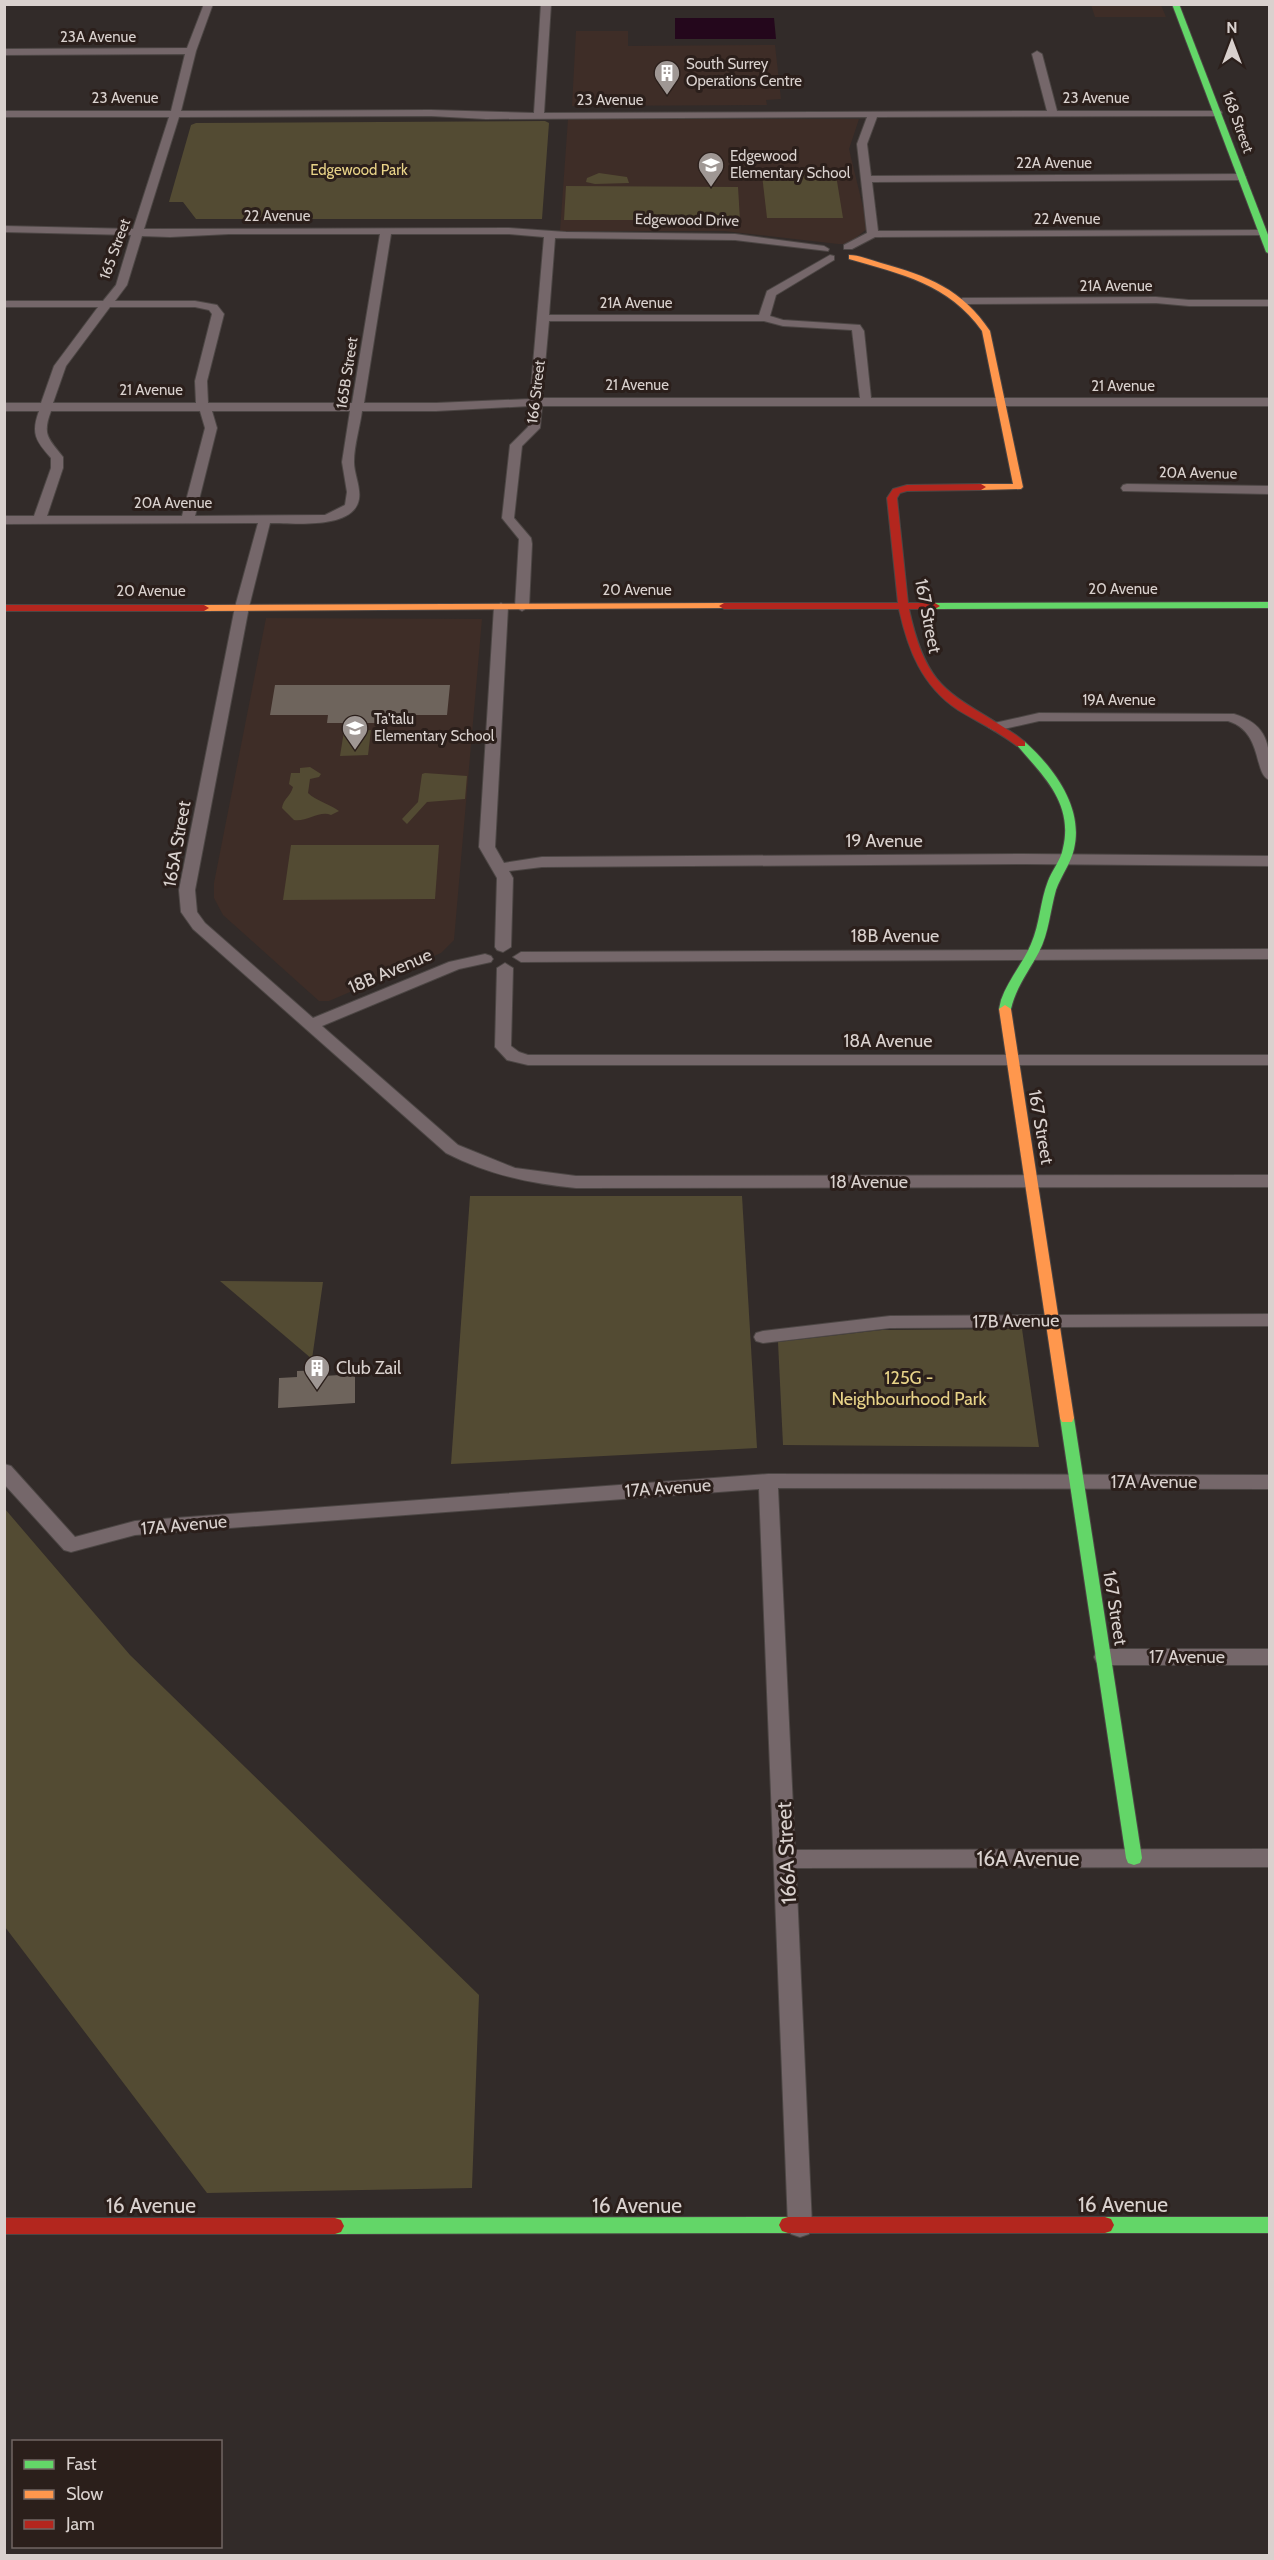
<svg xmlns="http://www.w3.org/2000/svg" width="1274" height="2560" font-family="Cabin,sans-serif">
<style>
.built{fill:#3e2d27}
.green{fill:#534b33}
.water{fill:#24071c}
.building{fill:#6e645c}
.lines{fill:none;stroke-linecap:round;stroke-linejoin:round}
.street-casing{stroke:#4c4644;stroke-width:2}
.fast-casing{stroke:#4c4644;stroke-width:2}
.slow-casing{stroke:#4c4644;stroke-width:2}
.jam-casing{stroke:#4c4644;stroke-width:2}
.street{fill:#75676a;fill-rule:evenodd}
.fast{fill:#63d668;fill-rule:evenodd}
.slow{fill:#ff974d;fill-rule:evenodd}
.jam{fill:#b3261e;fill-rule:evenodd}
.labels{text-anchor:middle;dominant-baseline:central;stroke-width:6;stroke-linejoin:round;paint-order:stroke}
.far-street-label{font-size:15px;fill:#d9d1ce;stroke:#2b1f1b}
.far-poi-label{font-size:15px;fill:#d9d1ce;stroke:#2b1f1b;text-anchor:start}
.far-park-label{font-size:15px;fill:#e8d388;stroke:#2b1f1b}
.street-label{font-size:18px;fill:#d9d1ce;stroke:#2b1f1b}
.poi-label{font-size:18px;fill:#d9d1ce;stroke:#2b1f1b;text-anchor:start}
.park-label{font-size:18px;fill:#e8d388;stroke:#2b1f1b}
.near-street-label{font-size:21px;fill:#d9d1ce;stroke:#2b1f1b}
</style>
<rect width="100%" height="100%" fill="#322b29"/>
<g class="built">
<path d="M 1091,5 L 1161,5 L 1166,17 L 1095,17 Z"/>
<path d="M 576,31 L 628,31 L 628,46 L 775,45 L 781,99 L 766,100 L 767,105 L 572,106 Z"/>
<path d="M 568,119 L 859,119 L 849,149 L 868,228 L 848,244 L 838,244 L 724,231 L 560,231 Z"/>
<path d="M 266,618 L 482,619 L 454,940 L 441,953 L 329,1001 L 319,1001 L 223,915 L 214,898 L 214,883 Z"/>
</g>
<g class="green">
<path d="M 545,121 L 549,123 L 542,219 L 196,219 L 183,202 L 169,202 L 191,125 L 196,123 Z"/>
<path d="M 599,173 L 627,177 L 629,183 L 595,184 L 586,182 L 587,178 Z"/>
<path d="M 762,175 L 836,175 L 843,218 L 767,218 Z"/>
<path d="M 566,186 L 738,187 L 740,220 L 564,220 Z"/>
<path d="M 371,730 L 368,755 L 340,756 L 344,731 Z"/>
<path d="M 310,767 L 321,774 L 319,777 L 310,779 L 308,793 C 316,801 328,803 339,811 L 331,815 C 320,810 307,822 294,820 L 282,808 C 283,799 291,796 293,787 L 289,784 L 291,773 L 300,773 L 300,768 Z"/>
<path d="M 425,773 L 467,776 L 465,799 L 427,802 L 407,824 L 402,819 L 418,802 L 422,774 Z"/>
<path d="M 291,845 L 439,845 L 435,899 L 283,900 Z"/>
<path d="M 470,1196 L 742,1196 L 757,1448 L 451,1464 Z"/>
<path d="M 220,1281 L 323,1282 L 312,1359 Z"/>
<path d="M 1022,1329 L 1039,1447 L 783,1445 L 778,1342 L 882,1330 Z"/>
<path d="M 5,1509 L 130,1655 L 479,1995 L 472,2188 L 207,2193 L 5,1927 Z"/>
</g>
<path class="water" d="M 675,18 L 774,18 L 776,39 L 675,39 Z"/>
<g class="building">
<path d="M 275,685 L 450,685 L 447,715 L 387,715 L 386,723 L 327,723 L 328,715 L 270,715 Z"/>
<path d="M 324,1370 L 324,1376 L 355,1374 L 355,1403 L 278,1408 L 279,1378 L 297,1377 L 297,1371 Z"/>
</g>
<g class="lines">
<g class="street-casing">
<g id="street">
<path d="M 204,4 L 213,4 L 196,51 L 181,111 L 431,110 L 534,113 L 541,4 L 551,4 L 544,113 L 1047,111 L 1032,54 L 1037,51 L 1042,54 L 1057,111 L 1221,111 L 1222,113 L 1217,116 L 877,117 L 867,144 L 871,176 L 1241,174 L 1246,177 L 1241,180 L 872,182 L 878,231 L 1262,230 L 1267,233 L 1266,235 L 875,237 L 852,249 L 844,249 L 844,245 L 867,233 L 857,144 L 867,117 L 486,119 L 431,116 L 179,117 L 144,229 L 509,228 L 566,232 L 735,234 L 824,246 L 829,249 L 828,251 L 735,240 L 555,238 L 549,315 L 759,315 L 767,291 L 830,255 L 834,256 L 834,260 L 776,295 L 770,316 L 783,320 L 860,325 L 864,331 L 871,398 L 1270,398 L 1270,406 L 542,406 L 540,428 L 522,446 L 514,518 L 531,538 L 532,544 L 529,607 L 522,611 L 515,607 L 519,539 L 502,518 L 510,445 L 528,427 L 530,406 L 436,411 L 362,411 C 360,427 354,445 354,462 C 354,474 361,487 359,499 C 354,530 293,523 270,523 L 249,607 L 195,890 L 197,912 L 205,923 L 313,1018 L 449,962 L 485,954 L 491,956 L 493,959 L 491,962 L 459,969 L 322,1026 L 458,1145 L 515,1168 L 576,1176 L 1270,1175 L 1270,1187 L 576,1188 C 530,1184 487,1174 446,1153 L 193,929 L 181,912 L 179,890 L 235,607 L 258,523 L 4,524 L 4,516 L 34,516 L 51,468 L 51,458 C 35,440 31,433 39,411 L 4,411 L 4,403 L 41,403 L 54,366 L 98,307 L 4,307 L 4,301 L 103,301 L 116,285 L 131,235 L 4,232 L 4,226 L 133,229 L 169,117 L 4,117 L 4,111 L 171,111 L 185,54 L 4,55 L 4,49 L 187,48 ZM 229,234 L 380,234 L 352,403 L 208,403 L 207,381 L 224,314 L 217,305 L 195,301 L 115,301 L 127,285 L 142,236 L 170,237 ZM 391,234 L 509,234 L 544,237 L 530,399 L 436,403 L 364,403 ZM 110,307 L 195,307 L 209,310 L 212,314 L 195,381 L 196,403 L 53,403 L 66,366 ZM 549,321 L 764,321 L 783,326 L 852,330 L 860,398 L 542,398 ZM 51,411 L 200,411 L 205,428 L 182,516 L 47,516 L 63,468 L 63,457 C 48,438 42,435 51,411 ZM 212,411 L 350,411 L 342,462 L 347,492 L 345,505 L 325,515 L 195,516 L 217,428 Z"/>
<path d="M 1156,297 L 1189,300 L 1270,300 L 1270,306 L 1189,306 L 1156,303 L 963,304 L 957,301 L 963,298 Z"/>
<path d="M 1127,484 L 1270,486 L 1270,494 L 1123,491 L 1121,488 L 1123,485 Z"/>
<path d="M 501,603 L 508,607 L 495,847 L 504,863 L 542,857 L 1025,854 L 1270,856 L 1270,866 L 1025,864 L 542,867 L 509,871 L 513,878 L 511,947 L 503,952 L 497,950 L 495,947 L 497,878 L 479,847 L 494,607 Z"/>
<path d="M 1039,713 L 1234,714 C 1270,725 1270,748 1270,780 C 1253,776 1264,732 1228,721 L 1039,721 L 995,731 L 988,727 L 990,724 Z"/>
<path d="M 1270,949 L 1270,959 L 521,962 L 513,957 L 521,952 Z"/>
<path d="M 505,963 L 513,968 L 511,1046 L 519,1052 L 528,1055 L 1270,1055 L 1270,1065 L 528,1065 L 507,1060 L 495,1047 L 497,968 Z"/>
<path d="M 1270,1314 L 1270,1326 L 890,1328 L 763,1343 L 756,1341 L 754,1337 L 756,1333 L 763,1331 L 890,1316 Z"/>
<path d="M 4,1464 L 11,1466 L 75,1537 L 135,1521 L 768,1474 L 1270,1475 L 1270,1489 L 778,1488 L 795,1850 L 1270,1849 L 1270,1867 L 796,1868 L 812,2226 L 809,2234 L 800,2237 L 791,2234 L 788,2226 L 759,1489 L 135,1535 L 71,1552 L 64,1550 L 4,1484 Z"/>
<path d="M 1104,1649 L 1270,1649 L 1270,1665 L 1104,1665 L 1097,1663 L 1094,1657 L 1097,1651 Z"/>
</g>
</g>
<g class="fast-casing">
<g id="fast">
<path d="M 1172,4 L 1179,4 L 1270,240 L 1270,254 L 1266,252 Z"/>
<path d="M 1270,602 L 1270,608 L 935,609 L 930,606 L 935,603 Z"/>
<path d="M 1021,741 L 1025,742 C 1053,767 1084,807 1074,849 C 1071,863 1061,876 1056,890 C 1050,911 1049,933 1039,952 C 1029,971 1016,987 1011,1009 L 1005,1013 L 999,1009 L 1001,1000 C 1008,980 1023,963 1031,944 C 1040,924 1040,901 1048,881 C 1052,870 1061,860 1063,848 C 1074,802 1041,774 1016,744 Z"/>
<path d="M 1067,1413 L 1072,1414 L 1074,1418 L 1142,1858 L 1140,1863 L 1134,1865 L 1128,1863 L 1126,1858 L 1060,1418 L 1062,1414 Z"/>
<path d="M 788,2217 L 794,2219 L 797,2225 L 794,2231 L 788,2233 L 335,2234 L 329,2232 L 326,2226 L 329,2220 L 335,2218 Z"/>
<path d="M 1105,2217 L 1270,2217 L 1270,2233 L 1105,2233 L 1099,2231 L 1096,2225 L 1099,2219 Z"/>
</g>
</g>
<g class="slow-casing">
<g id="slow">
<path d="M 849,255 C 859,255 871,260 881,263 C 928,276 962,289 990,331 L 1023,487 L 1021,489 L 981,490 L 976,487 L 981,484 L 1013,484 L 982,331 C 949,284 901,274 849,259 Z"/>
<path d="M 724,603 L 728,604 L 728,608 L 204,611 L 199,608 L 204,605 Z"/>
<path d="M 1005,1005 L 1011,1009 L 1074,1418 L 1072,1422 L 1062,1422 L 1060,1418 L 999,1009 Z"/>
</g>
</g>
<g class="jam-casing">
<g id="jam">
<path d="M 907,485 L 981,484 L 986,487 L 981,490 L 907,491 L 900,493 L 897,498 L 908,603 L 935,603 L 940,606 L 935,609 L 909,609 C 927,693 951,692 1016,735 L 1025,742 L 1025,746 L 1017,746 C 999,732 978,722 958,710 C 922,686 908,650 899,609 L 724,609 L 719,606 L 724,603 L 898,603 L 887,498 L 893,489 Z"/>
<path d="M 4,605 L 204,605 L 209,608 L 204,611 L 4,611 Z"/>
<path d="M 788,2217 L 1105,2217 L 1111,2219 L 1114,2225 L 1111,2231 L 1105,2233 L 788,2233 L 782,2231 L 779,2225 L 782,2219 Z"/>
<path d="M 4,2218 L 335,2218 L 341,2220 L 344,2226 L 341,2232 L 335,2234 L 4,2234 Z"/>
</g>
</g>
<use href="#street" class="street"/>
<use href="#fast" class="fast"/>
<use href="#slow" class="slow"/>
<use href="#jam" class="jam"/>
</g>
<defs>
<g id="building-pin" transform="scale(1.35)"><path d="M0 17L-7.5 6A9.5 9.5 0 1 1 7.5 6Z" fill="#9f9794" stroke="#2b1f1b"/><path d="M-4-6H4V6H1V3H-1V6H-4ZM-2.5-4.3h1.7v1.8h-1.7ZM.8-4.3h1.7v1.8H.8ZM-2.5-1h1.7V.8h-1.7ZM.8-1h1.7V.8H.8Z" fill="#fff"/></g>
<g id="school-pin" transform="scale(1.35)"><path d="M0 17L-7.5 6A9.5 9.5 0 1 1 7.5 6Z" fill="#9f9794" stroke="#2b1f1b"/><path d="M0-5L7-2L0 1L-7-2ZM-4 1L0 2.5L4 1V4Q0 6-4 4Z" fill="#fff"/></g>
</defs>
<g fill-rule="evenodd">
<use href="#building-pin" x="667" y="73"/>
<use href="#school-pin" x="711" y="165"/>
<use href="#school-pin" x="355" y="728"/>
<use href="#building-pin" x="317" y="1368"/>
</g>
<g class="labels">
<g class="far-street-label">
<text x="98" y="37">23A Avenue</text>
<text x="125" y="98">23 Avenue</text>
<text x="1096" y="98">23 Avenue</text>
<text x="610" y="100">23 Avenue</text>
<text transform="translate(1238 122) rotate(70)">168 Street</text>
<text x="1054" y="163">22A Avenue</text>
<text x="277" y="216">22 Avenue</text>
<text x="1067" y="219">22 Avenue</text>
<text transform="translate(687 220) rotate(1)">Edgewood Drive</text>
<text transform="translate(115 249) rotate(-70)">165 Street</text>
<text x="1116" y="286">21A Avenue</text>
<text x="636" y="303">21A Avenue</text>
<text transform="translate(347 373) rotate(-81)">165B Street</text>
<text x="637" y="385">21 Avenue</text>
<text x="1123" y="386">21 Avenue</text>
<text x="151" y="390">21 Avenue</text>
<text transform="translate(536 392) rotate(-83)">166 Street</text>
<text transform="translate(1198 473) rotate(1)">20A Avenue</text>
<text x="173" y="503">20A Avenue</text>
<text x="1123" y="589">20 Avenue</text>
<text x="637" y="590">20 Avenue</text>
<text x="151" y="591">20 Avenue</text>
<text x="1119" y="700">19A Avenue</text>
</g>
<g class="far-poi-label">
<text x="686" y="64">South Surrey<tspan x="686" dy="17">Operations Centre</tspan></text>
<text x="730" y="156">Edgewood<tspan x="730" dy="17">Elementary School</tspan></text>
<text x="374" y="719">Ta'talu<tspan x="374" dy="17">Elementary School</tspan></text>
</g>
<g class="far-park-label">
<text x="359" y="170">Edgewood Park</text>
</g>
<g class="street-label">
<text transform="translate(928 616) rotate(79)">167 Street</text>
<text x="884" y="841">19 Avenue</text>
<text transform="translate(177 844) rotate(-80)">165A Street</text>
<text x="895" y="936">18B Avenue</text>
<text transform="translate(390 971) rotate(-23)">18B Avenue</text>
<text x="888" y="1041">18A Avenue</text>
<text transform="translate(1041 1127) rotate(80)">167 Street</text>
<text x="869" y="1182">18 Avenue</text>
<text transform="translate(1016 1321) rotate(-1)">17B Avenue</text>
<text x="1154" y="1482">17A Avenue</text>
<text transform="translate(668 1488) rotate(-4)">17A Avenue</text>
<text transform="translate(184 1525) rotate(-5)">17A Avenue</text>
<text transform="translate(1115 1608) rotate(81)">167 Street</text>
<text x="1187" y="1657">17 Avenue</text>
</g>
<g class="poi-label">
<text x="336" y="1368">Club Zail</text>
</g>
<g class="park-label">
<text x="909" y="1378">125G -<tspan x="909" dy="21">Neighbourhood Park</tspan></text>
</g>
<g class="near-street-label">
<text transform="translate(786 1853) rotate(-93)">166A Street</text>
<text x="1028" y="1858">16A Avenue</text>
<text x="1123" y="2204">16 Avenue</text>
<text x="151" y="2205">16 Avenue</text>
<text x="637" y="2205">16 Avenue</text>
</g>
</g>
<rect width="1274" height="2560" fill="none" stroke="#d9d1ce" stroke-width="12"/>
<rect x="12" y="2440" width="210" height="108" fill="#2b1f1b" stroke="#716663" stroke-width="1.5"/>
<rect x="24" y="2460" width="30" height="9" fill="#63d668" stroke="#716663" stroke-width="1.5"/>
<text x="66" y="2470" font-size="18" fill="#d9d1ce">Fast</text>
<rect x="24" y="2490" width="30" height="9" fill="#ff974d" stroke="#716663" stroke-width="1.5"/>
<text x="66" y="2500" font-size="18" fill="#d9d1ce">Slow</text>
<rect x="24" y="2520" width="30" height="9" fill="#b3261e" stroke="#716663" stroke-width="1.5"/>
<text x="66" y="2530" font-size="18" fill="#d9d1ce">Jam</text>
<g transform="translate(1232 42)" stroke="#2b1f1b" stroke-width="4.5" paint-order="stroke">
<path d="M0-4.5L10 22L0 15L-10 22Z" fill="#d9d1ce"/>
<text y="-9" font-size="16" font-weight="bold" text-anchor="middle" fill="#d9d1ce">N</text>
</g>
</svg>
